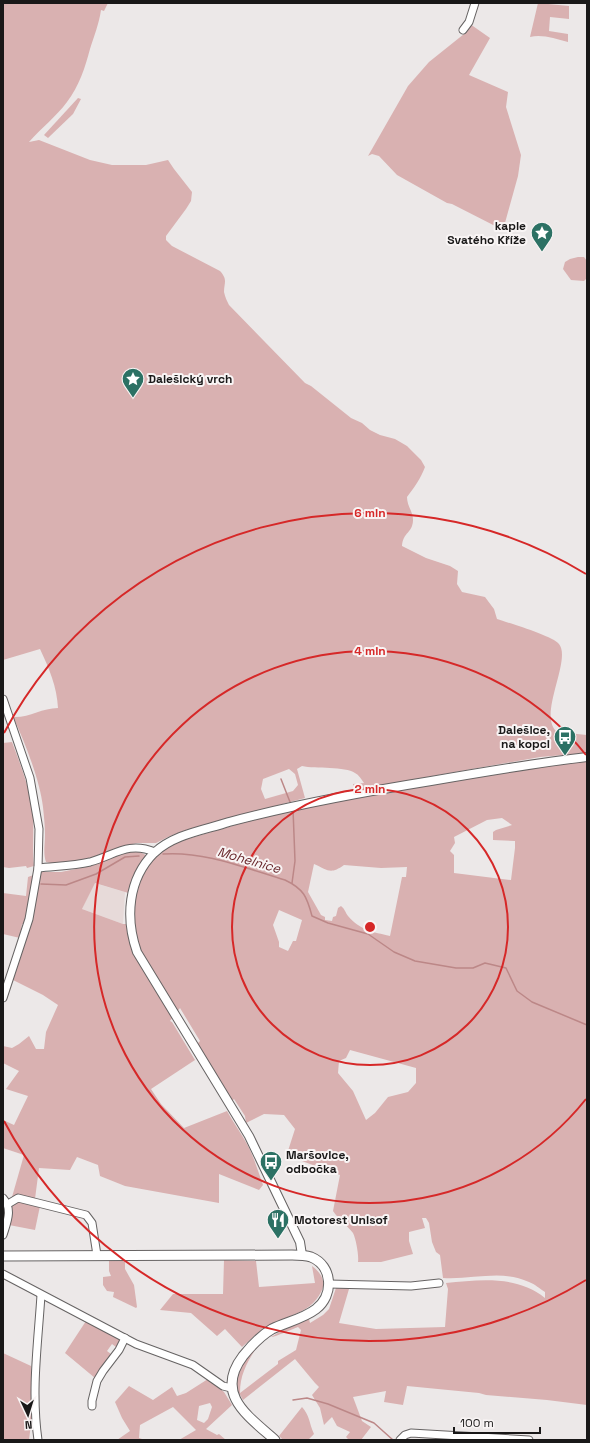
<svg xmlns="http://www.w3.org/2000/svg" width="590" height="1443" font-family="'Space Grotesk',sans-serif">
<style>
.built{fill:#e7dad9}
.green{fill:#d9b1b1;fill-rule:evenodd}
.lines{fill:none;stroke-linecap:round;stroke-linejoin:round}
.stream{stroke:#bc8787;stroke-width:1.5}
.minor-casing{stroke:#666363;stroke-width:9}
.tertiary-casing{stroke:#666363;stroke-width:10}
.secondary-casing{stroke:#666363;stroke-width:11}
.minor{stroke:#fff;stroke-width:7}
.tertiary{stroke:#fff;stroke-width:8}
.secondary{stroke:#fff;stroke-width:9}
.ring{fill:none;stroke:#d62828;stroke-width:2}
.labels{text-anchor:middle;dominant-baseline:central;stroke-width:4;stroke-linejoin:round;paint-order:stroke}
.poi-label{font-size:12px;font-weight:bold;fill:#191818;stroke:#f9f5f5;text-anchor:start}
.water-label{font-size:13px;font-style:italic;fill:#68262b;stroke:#f9f5f5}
.centre{fill:#d62828;stroke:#f9f5f5;stroke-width:2}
.ring-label{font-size:12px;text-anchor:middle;font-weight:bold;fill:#d62828;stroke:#f9f5f5;stroke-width:4;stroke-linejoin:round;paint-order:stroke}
</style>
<rect width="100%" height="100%" fill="#ece8e8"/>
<path class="built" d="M 94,883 L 125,892 L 123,924 L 82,909 Z"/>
<g class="green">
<path d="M 3,3 L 108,3 L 104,11 L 101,10 C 99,24 94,36 90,49 C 85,68 79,86 67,102 C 56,117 41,128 29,142 L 39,140 L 90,160 L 112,165 L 146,165 L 168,160 L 174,169 L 192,192 L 191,201 L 186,209 L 166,236 L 166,240 L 172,246 L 220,271 C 228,280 224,282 224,292 C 225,297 227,301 229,305 L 305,383 L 311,386 L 351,418 L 362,423 L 370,430 L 380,435 L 395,439 L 407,446 L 421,460 L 425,467 C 421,478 414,488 407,497 C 407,508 416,514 412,526 C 409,534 403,534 402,546 L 426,558 L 450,566 L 458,571 L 457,584 L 462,592 L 485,597 L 494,609 L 497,619 C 509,623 553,636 559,644 C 572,660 537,716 557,732 L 587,735 L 587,753 L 540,757 L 354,790 L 353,784 L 364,783 C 361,779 359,775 355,773 C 345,766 316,769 302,766 L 297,769 L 305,798 L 186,830 L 170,836 L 156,843 L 137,843 L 124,846 L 93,857 L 61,865 L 46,862 C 43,853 45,845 45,835 C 45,826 44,817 43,807 C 40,781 25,742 13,717 C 29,718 42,708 58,708 C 57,687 49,668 40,649 L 3,660 ZM 289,769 L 295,774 L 298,785 L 293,791 L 265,799 L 261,789 L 263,779 Z"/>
<path d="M 538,3 L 569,6 L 569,19 L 550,17 L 549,31 L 568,34 L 568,42 C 555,39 543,34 530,37 Z"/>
<path d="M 470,24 L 490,38 L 469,75 L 508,92 L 506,107 L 521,155 L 518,176 L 503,230 L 452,204 L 447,203 L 397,175 L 379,156 L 372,154 L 368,156 L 408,86 L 429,62 L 464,34 Z"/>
<path d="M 78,98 L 81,99 L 73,114 L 48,138 L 44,135 Z"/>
<path d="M 578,257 L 584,257 L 587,261 L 587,278 L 584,281 L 571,280 L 563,269 L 565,262 L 570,259 Z"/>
<path d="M 12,742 C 21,766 31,791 33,817 C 34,833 32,850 34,866 L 27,868 L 26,866 L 9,868 L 3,867 L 3,743 Z"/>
<path d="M 587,761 L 587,1405 L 547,1400 L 486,1395 L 479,1393 L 407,1386 L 403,1405 L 384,1402 L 386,1391 L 353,1397 L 362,1421 L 371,1427 L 361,1440 L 349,1440 L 346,1437 L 350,1432 L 337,1426 L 332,1417 L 324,1425 L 320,1408 L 312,1395 L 319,1387 L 315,1383 L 295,1359 L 243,1400 C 241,1396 238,1392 237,1388 C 232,1374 246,1360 253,1350 L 255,1350 C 246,1364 240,1376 240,1393 L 278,1364 L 278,1361 L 296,1350 L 301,1330 L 298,1327 C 292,1329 276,1337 271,1337 L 283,1330 L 309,1319 L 310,1323 L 323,1315 L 329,1309 L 336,1288 L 349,1287 L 349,1289 L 339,1323 L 376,1329 L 445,1327 L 448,1289 L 446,1283 C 479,1280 517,1275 545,1298 L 545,1292 C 540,1289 535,1284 529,1282 C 502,1269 472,1280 443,1278 L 440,1255 L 436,1252 L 432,1242 L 429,1223 L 426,1218 L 422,1218 L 425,1228 L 409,1232 L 409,1241 L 413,1254 L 381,1262 L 358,1262 C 359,1256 356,1239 353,1233 C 348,1226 339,1220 333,1211 L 340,1175 L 291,1157 L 287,1154 L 295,1129 L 284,1115 L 264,1114 L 246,1123 L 245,1116 L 234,1099 L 232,1101 L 197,1044 L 200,1041 L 180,1008 L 170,1021 L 172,1022 L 195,1060 L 151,1089 L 161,1104 L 184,1128 L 227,1111 C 233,1122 241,1133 247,1144 C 254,1157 258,1171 263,1185 L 259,1190 L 219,1174 L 219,1203 L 125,1186 L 100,1176 L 98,1165 L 77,1157 L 70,1170 L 39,1168 L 35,1199 L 18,1196 L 12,1197 L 24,1155 L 3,1148 L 3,1120 L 14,1125 L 28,1096 L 6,1089 L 19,1071 L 3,1063 L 3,1046 L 12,1048 L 19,1044 L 29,1036 L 36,1049 L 44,1049 L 46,1032 L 58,1005 L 43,995 L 13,980 L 31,925 L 22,924 L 20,938 L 3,934 L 3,893 L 26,896 L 28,877 L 42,872 L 61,872 L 91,866 L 121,853 L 137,851 L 144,854 L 152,861 L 165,848 L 184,840 L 280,812 L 385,793 L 547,766 ZM 502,818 L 512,825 L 496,830 L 493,832 L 493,840 L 515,841 L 515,848 L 511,880 L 454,873 L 454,855 L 450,851 L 455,843 L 454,837 L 487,820 ZM 314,864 C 328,870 330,875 344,865 L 381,868 L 407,867 L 406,877 L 402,877 L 390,936 C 373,932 360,930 348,916 C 345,912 345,909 341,906 L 338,908 L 336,916 L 333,917 L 332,921 L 325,920 L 325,917 L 321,915 L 308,892 ZM 95,883 L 135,895 L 133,924 L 123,924 L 82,909 ZM 279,910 L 302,920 L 296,941 L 293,941 L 288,951 L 279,947 L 279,942 L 273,925 ZM 350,1050 L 416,1068 L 416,1083 L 408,1092 L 388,1097 L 375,1113 L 366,1120 L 353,1091 L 338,1073 L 339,1061 L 346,1058 Z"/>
<path d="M 15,1201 L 40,1206 L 35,1230 L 9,1225 L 11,1205 Z"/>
<path d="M 109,1259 L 125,1259 L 125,1269 L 134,1285 L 137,1307 L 136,1308 L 113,1297 L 114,1292 L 107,1291 L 103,1285 L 103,1277 L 111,1276 L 109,1271 Z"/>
<path d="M 224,1260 L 256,1261 L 259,1287 L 315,1283 L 312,1266 C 320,1272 327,1281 321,1292 C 309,1316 283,1315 263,1329 C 256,1334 249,1341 242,1347 L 225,1329 L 217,1336 L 191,1313 L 160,1310 L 173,1294 L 223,1294 Z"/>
<path d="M 86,1321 L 119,1338 L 121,1341 L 118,1347 L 116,1347 L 112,1344 L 107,1351 L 111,1354 L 111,1357 L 95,1378 L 65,1353 Z"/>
<path d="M 3,1353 L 31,1366 L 32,1416 L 29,1440 L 3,1440 Z"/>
<path d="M 208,1379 L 224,1392 L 232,1405 L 206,1429 L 217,1435 L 219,1434 L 226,1440 L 179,1440 L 196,1430 L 173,1407 L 140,1425 L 139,1438 L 145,1440 L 117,1440 L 130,1431 L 122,1418 L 115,1402 L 129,1386 L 153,1400 L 172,1387 L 177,1396 L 186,1393 ZM 210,1403 L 212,1407 L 208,1419 L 204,1423 L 197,1420 L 199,1406 Z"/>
<path d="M 302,1407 C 310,1416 309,1423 314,1434 L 308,1440 L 283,1440 L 279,1436 Z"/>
</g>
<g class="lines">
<g class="stream">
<path d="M 281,779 L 290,802"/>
<path d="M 163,854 C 204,851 245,868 285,880 C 304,889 307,897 312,916 L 328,923 L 368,934 L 394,952 L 415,961 L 456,968 L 473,968 L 485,963 L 506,968 L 517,991 L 532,1002 L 587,1025"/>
<path d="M 292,883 L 295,861 L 293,809"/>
<path d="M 41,884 L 66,885 L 96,874 L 125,857 L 139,856"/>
<path d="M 293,1400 L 307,1398 L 328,1404 L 374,1423 L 393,1440"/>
</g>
<g class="minor-casing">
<g id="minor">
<path d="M 463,30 L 469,22 L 475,3"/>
<path d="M 3,699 L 30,778 L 39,829 L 38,868 L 29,919 L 3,998"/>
<path d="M 38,868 C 56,866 73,866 90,862 C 115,855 128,841 155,852"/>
<path d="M 3,1198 C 13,1209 7,1222 3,1235"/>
<path d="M 8,1204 L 18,1198 L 86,1215 L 92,1223 L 97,1255"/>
<path d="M 3,1274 L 136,1344 L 193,1365 L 223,1386 L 231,1388"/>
<path d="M 329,1284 L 411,1286 L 439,1283"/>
<path d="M 92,1406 L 92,1401 L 97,1381 L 103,1371 L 119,1350 L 125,1338"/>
<path d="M 38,1440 C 31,1391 38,1343 41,1295"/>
<path d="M 400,1440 L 405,1435 L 411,1433 L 529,1440"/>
</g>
</g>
<g class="tertiary-casing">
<path id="tertiary" d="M 302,1255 L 300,1242 L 249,1136 L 137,952 C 125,918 128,879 154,853 C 174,834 205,830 229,822 C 296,804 363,792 431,781 C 483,772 535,763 587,757"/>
</g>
<g class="secondary-casing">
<path id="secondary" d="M 3,1256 L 292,1255 C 298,1255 305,1255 311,1257 C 333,1266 334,1295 316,1309 C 303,1319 286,1322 272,1329 C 260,1336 251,1346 243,1356 C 214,1394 248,1416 275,1440"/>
</g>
<use href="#minor" class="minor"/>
<use href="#tertiary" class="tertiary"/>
<use href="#secondary" class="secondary"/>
</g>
<g class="ring">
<circle cx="370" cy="927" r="138"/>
<path d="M586 1099A276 276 0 1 1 586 755"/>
<path d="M586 1280A414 414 0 0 1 4 1121M4 733A414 414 0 0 1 586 574"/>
</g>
<defs>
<g id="sight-pin" transform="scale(1.15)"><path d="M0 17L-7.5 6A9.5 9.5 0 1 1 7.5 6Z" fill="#2c7164" stroke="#f9f5f5"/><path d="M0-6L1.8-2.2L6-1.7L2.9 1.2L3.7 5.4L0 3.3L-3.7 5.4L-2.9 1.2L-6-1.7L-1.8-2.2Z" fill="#fff"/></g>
<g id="bus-pin" transform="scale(1.15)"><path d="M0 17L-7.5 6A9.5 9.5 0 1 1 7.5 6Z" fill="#2c7164" stroke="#f9f5f5"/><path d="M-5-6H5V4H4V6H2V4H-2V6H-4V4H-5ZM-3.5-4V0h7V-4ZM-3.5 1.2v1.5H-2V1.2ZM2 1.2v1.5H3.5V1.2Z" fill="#fff"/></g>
<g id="restaurant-pin" transform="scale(1.15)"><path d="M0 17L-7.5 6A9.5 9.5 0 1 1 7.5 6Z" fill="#2c7164" stroke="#f9f5f5"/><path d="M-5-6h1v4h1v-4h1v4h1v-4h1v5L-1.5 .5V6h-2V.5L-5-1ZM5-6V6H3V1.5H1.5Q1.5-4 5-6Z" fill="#fff"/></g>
</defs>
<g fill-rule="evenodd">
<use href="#sight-pin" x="542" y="233"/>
<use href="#sight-pin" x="133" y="379"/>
<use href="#bus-pin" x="565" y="737"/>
<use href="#bus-pin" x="271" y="1162"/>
<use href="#restaurant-pin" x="278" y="1220"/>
</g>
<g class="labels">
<g class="poi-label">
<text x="526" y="226" text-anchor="end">kaple<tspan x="526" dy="14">Svatého Kříže</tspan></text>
<text x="148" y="379">Dalešický vrch</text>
<text x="550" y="730" text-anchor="end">Dalešice,<tspan x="550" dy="14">na kopci</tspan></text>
<text x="286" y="1155">Maršovice,<tspan x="286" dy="14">odbočka</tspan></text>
<text x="294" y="1220">Motorest Unisof</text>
</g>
<g class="water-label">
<text transform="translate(249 860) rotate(16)">Mohelnice</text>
</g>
</g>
<circle cx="370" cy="927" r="6" class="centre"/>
<g class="ring-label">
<text x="370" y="517">6 min</text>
<text x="370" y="655">4 min</text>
<text x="370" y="793">2 min</text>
</g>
<rect width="590" height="1443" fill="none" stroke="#191818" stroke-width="8"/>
<g transform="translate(28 1415) rotate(176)" stroke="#f9f5f5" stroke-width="3" paint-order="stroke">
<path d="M0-3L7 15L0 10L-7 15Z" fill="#191818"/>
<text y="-6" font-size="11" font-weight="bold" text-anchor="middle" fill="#191818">N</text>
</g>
<path d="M454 1427v6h86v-6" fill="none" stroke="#191818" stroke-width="2"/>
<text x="460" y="1427" font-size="12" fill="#191818" stroke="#f9f5f5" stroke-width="3" paint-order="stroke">100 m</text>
</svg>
